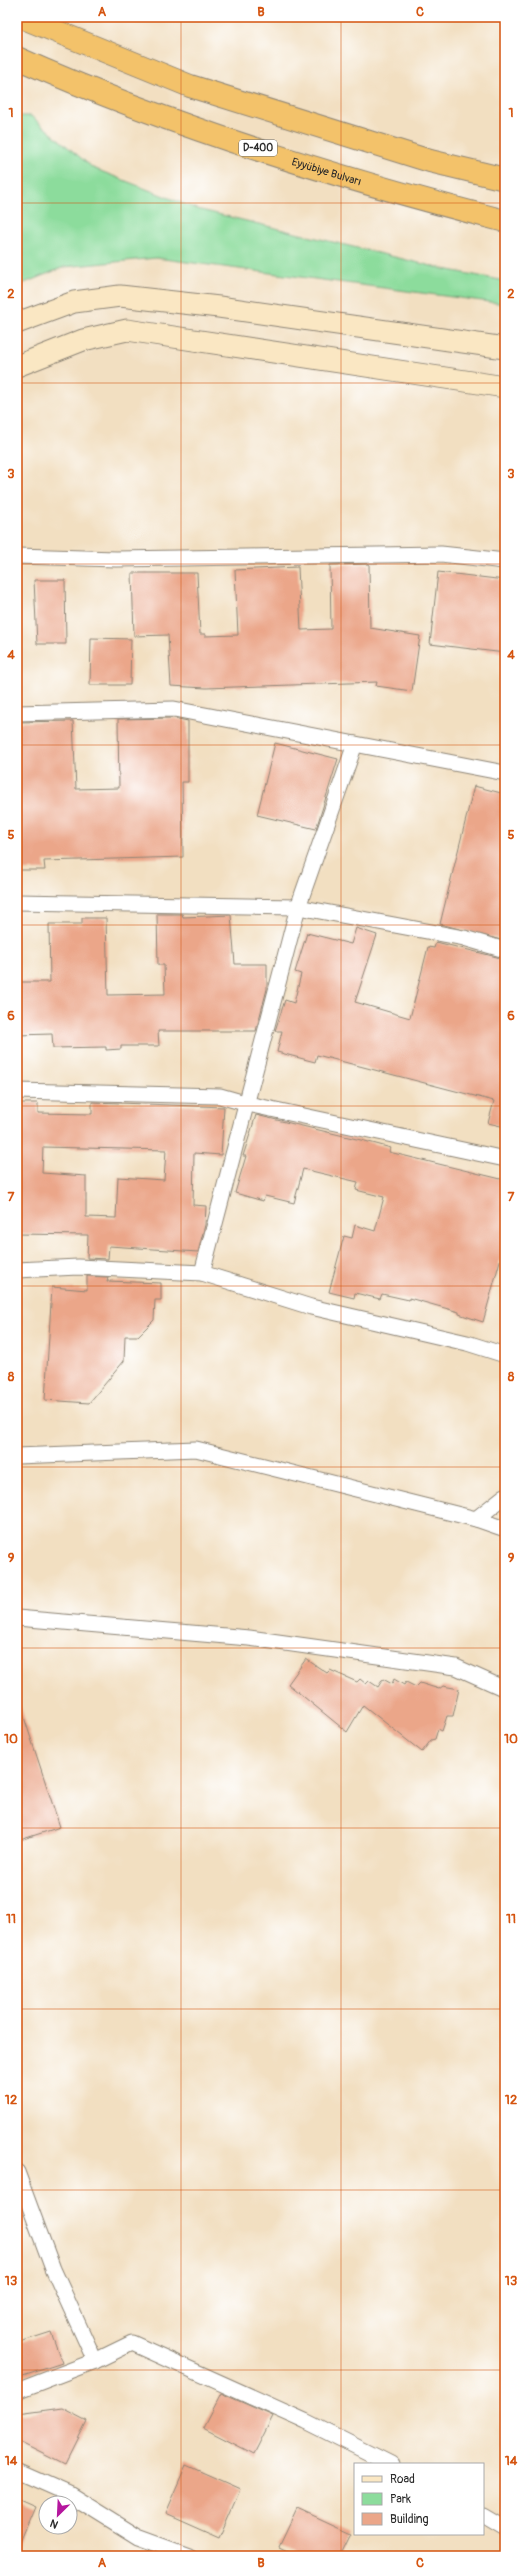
<svg xmlns="http://www.w3.org/2000/svg" width="522" height="2573" font-family="Pangolin,sans-serif">
<style>
.green{fill:#8cdc9c;stroke:#5c8464}
.building{fill:#eba689;fill-rule:evenodd}
.lines{fill:none;stroke-linecap:round;stroke-linejoin:round}
.street-casing{stroke:#8e8576;stroke-width:17}
.secondary-casing{stroke:#8e8576;stroke-width:23}
.highway-casing{stroke:#8e8576;stroke-width:24}
.street{stroke:#fff;stroke-width:15}
.secondary{stroke:#fae7c3;stroke-width:21}
.highway{stroke:#f3c26a;stroke-width:22}
.grid{fill:none;stroke:#d5540f;stroke-width:1;stroke-opacity:0.55}
.labels{text-anchor:middle;dominant-baseline:central;stroke-width:4;stroke-linejoin:round;paint-order:stroke}
.shield{fill:#fff;stroke:#6b6b6b;stroke-width:1}
.shield-label{font-size:10px;font-weight:bold;fill:#2b2b2b}
.street-label{font-size:11px;fill:#2b2b2b;stroke:#fff}
.neatline{fill:none;stroke:#d5540f;stroke-width:1.5}
.grid-label{font-size:13px;text-anchor:middle;font-weight:bold;fill:#d5540f}
</style>
<rect width="100%" height="100%" fill="#fff"/>
<filter id="ink" filterUnits="userSpaceOnUse"><feTurbulence type="fractalNoise" baseFrequency=".025" numOctaves="2"/><feDisplacementMap in="SourceGraphic" scale="8" xChannelSelector="R" yChannelSelector="G"/><feConvolveMatrix kernelMatrix="1 2 1 2 8 2 1 2 1" color-interpolation-filters="sRGB"/></filter>
<filter id="wash" filterUnits="userSpaceOnUse"><feTurbulence type="fractalNoise" baseFrequency=".012" numOctaves="4" result="noise"/><feDisplacementMap in="SourceGraphic" scale="16" xChannelSelector="R" yChannelSelector="G"/><feGaussianBlur stdDeviation="0.9" result="paint"/><feColorMatrix in="noise" values="0 0 0 0 0 0 0 0 0 0 0 0 0 0 0 0 0 1.4 0 .05"/><feComposite in="paint" operator="in"/></filter>
<g filter="url(#wash)">
<rect width="100%" height="100%" fill="#f2dfc1"/>
<path class="green" d="M 17,116 L 31,116 L 93,168 L 197,209 L 444,269 L 505,281 L 505,304 L 156,258 L 64,267 L 17,286 Z"/>
<g id="blocks">
<g class="building">
<path d="M 369,564 L 370,628 L 420,636 L 412,691 L 376,686 L 377,682 L 206,688 L 171,686 L 168,635 L 134,636 L 132,573 L 197,573 L 200,634 L 205,634 L 205,636 L 238,635 L 235,570 L 298,567 L 301,630 L 331,629 L 330,565 Z"/>
<path d="M 438,572 L 505,580 L 505,653 L 430,644 Z"/>
<path d="M 34,580 L 65,580 L 66,644 L 37,644 Z"/>
<path d="M 91,638 L 131,639 L 130,685 L 90,685 Z"/>
<path d="M 173,718 L 188,721 L 188,782 L 182,782 L 183,857 L 44,861 L 45,870 L 17,870 L 17,722 L 73,721 L 76,789 L 119,788 L 118,719 Z"/>
<path d="M 275,743 L 338,759 L 316,829 L 257,815 Z"/>
<path d="M 474,786 L 505,794 L 505,941 L 440,924 Z"/>
<path d="M 157,914 L 182,914 L 183,917 L 231,915 L 235,964 L 267,964 L 267,989 L 256,1031 L 158,1031 L 159,1046 L 121,1046 L 121,1049 L 106,1050 L 106,1047 L 53,1048 L 52,1034 L 17,1035 L 17,982 L 50,982 L 49,924 L 82,924 L 82,918 L 106,918 L 108,995 L 165,994 L 164,965 L 158,965 Z"/>
<path d="M 356,928 L 377,935 L 355,1002 L 410,1018 L 428,947 L 434,948 L 436,942 L 505,959 L 505,1127 L 488,1123 L 494,1101 L 317,1055 L 315,1062 L 277,1052 L 282,1031 L 275,1031 L 285,1000 L 294,1003 L 301,974 L 295,972 L 307,933 L 351,944 Z"/>
<path d="M 92,1102 L 224,1107 L 221,1155 L 194,1153 L 193,1205 L 206,1206 L 205,1225 L 198,1252 L 109,1246 L 108,1259 L 87,1258 L 88,1235 L 17,1234 L 17,1103 L 38,1103 L 38,1113 L 92,1114 ZM 43,1147 L 166,1150 L 164,1180 L 118,1177 L 116,1218 L 86,1217 L 86,1176 L 42,1173 Z"/>
<path d="M 256,1115 L 365,1141 L 391,1148 L 389,1152 L 505,1180 L 505,1251 L 503,1250 L 483,1322 L 459,1314 L 459,1312 L 409,1298 L 409,1300 L 382,1294 L 380,1299 L 355,1293 L 354,1298 L 329,1292 L 344,1236 L 352,1238 L 355,1225 L 375,1231 L 384,1197 L 356,1190 L 358,1182 L 303,1169 L 294,1203 L 265,1196 L 263,1201 L 235,1193 L 246,1156 L 243,1156 Z"/>
<path d="M 87,1276 L 108,1277 L 107,1281 L 161,1283 L 161,1300 L 155,1300 L 154,1320 L 138,1336 L 125,1336 L 124,1361 L 89,1403 L 45,1400 L 52,1287 L 87,1290 Z"/>
<path d="M 306,1659 L 327,1673 L 330,1670 L 357,1682 L 360,1679 L 366,1684 L 369,1681 L 378,1687 L 383,1679 L 392,1684 L 394,1679 L 404,1685 L 406,1682 L 416,1687 L 420,1683 L 439,1689 L 443,1686 L 459,1689 L 453,1716 L 447,1716 L 442,1731 L 438,1729 L 435,1739 L 431,1740 L 422,1752 L 363,1705 L 347,1732 L 288,1684 Z"/>
<path d="M 20,1705 L 60,1827 L 17,1841 L 17,1706 Z"/>
<path d="M 51,2332 L 62,2363 L 17,2378 L 17,2343 Z"/>
<path d="M 221,2393 L 273,2416 L 254,2454 L 203,2428 Z"/>
<path d="M 62,2408 L 87,2421 L 65,2465 L 17,2441 L 17,2414 Z"/>
<path d="M 186,2465 L 240,2489 L 219,2537 L 165,2513 Z"/>
<path d="M 17,2499 L 35,2507 L 17,2549 Z"/>
<path d="M 297,2509 L 351,2534 L 340,2556 L 298,2556 L 279,2547 Z"/>
</g>
</g>
</g>
<g filter="url(#ink)">
<use href="#blocks" fill-opacity="0" stroke="#8e8576" stroke-width="1"/>
<g class="lines">
<g class="street-casing">
<g id="street">
<path d="M 17,556 L 116,559 L 441,554 L 505,561"/>
<path d="M 17,713 L 174,709 L 505,773"/>
<path d="M 17,902 L 298,907 L 464,938 L 505,950"/>
<path d="M 17,1091 L 220,1096 L 248,1104 L 505,1159"/>
<path d="M 17,1270 L 78,1267 L 202,1273 L 311,1307 L 467,1343 L 505,1355"/>
<path d="M 202,1273 L 298,907 L 355,744"/>
<path d="M 17,1456 L 196,1449 L 476,1519 L 505,1529"/>
<path d="M 476,1519 L 505,1496"/>
<path d="M 17,1618 L 249,1638 L 456,1667 L 505,1689"/>
<path d="M 17,2172 L 53,2269 L 95,2361"/>
<path d="M 17,2391 L 95,2361 L 132,2343 L 305,2421 L 391,2464"/>
<path d="M 17,2471 L 69,2494 L 138,2537 L 190,2556"/>
<path d="M 483,2515 L 505,2528"/>
</g>
</g>
<g class="secondary-casing">
<g id="secondary">
<path d="M 17,323 L 74,302 L 120,296 L 219,307 L 505,348"/>
<path d="M 17,366 L 83,340 L 127,330 L 505,387"/>
</g>
</g>
<g class="highway-casing">
<g id="highway">
<path d="M 21,17 L 190,86 L 430,161 L 505,179"/>
<path id="s1" d="M 17,58 C 171,127 341,179 505,221"/>
</g>
</g>
<use href="#street" class="street"/>
<use href="#secondary" class="secondary"/>
<use href="#highway" class="highway"/>
</g>
</g>
<path class="grid" d="M 181,17 L 181,2556M 341,17 L 341,2556M 17,203 L 505,203M 17,383 L 505,383M 17,564 L 505,564M 17,745 L 505,745M 17,925 L 505,925M 17,1106 L 505,1106M 17,1286 L 505,1286M 17,1467 L 505,1467M 17,1648 L 505,1648M 17,1828 L 505,1828M 17,2009 L 505,2009M 17,2190 L 505,2190M 17,2370 L 505,2370"/>
<g class="labels">
<rect class="shield" x="239" y="140" width="38" height="16" rx="3"/>
<g class="shield-label">
<text x="258" y="148">D-400</text>
</g>
<g class="street-label">
<text stroke="none"><textPath href="#s1" startOffset="330">Eyyübiye Bulvarı</textPath></text>
</g>
</g>
<rect width="522" height="2573" fill="none" stroke="#fff" stroke-width="44"/>
<rect x="354" y="2463" width="130" height="72" fill="#ffffff" stroke="#aaaaaa"/>
<rect x="362" y="2476" width="20" height="6" fill="#fae7c3" stroke="#aaaaaa"/>
<text x="390" y="2483" font-size="12" fill="#2b2b2b">Road</text>
<rect x="362" y="2493" width="20" height="12" fill="#8cdc9c" stroke="#aaaaaa"/>
<text x="390" y="2503" font-size="12" fill="#2b2b2b">Park</text>
<rect x="362" y="2513" width="20" height="12" fill="#eba689" stroke="#aaaaaa"/>
<text x="390" y="2523" font-size="12" fill="#2b2b2b">Building</text>
<g transform="translate(58 2515) rotate(204)"><circle r="19" fill="#ffffff" stroke="#aaaaaa"/>
<path d="M0-3L7 15L0 10L-7 15Z" fill="#b5179e"/>
<text y="-6" font-size="11" font-weight="bold" text-anchor="middle" fill="#2b2b2b">N</text>
</g>
<rect x="22" y="22" width="478" height="2529" class="neatline"/>
<g class="grid-label">
<text x="102" y="16">A</text>
<text x="261" y="16">B</text>
<text x="420" y="16">C</text>
<text x="11" y="117">1</text>
<text x="511" y="117">1</text>
<text x="11" y="298">2</text>
<text x="511" y="298">2</text>
<text x="11" y="478">3</text>
<text x="511" y="478">3</text>
<text x="11" y="659">4</text>
<text x="511" y="659">4</text>
<text x="11" y="839">5</text>
<text x="511" y="839">5</text>
<text x="11" y="1020">6</text>
<text x="511" y="1020">6</text>
<text x="11" y="1201">7</text>
<text x="511" y="1201">7</text>
<text x="11" y="1381">8</text>
<text x="511" y="1381">8</text>
<text x="11" y="1562">9</text>
<text x="511" y="1562">9</text>
<text x="11" y="1743">10</text>
<text x="511" y="1743">10</text>
<text x="11" y="1923">11</text>
<text x="511" y="1923">11</text>
<text x="11" y="2104">12</text>
<text x="511" y="2104">12</text>
<text x="11" y="2285">13</text>
<text x="511" y="2285">13</text>
<text x="11" y="2465">14</text>
<text x="511" y="2465">14</text>
<text x="102" y="2567">A</text>
<text x="261" y="2567">B</text>
<text x="420" y="2567">C</text>
</g>
</svg>
